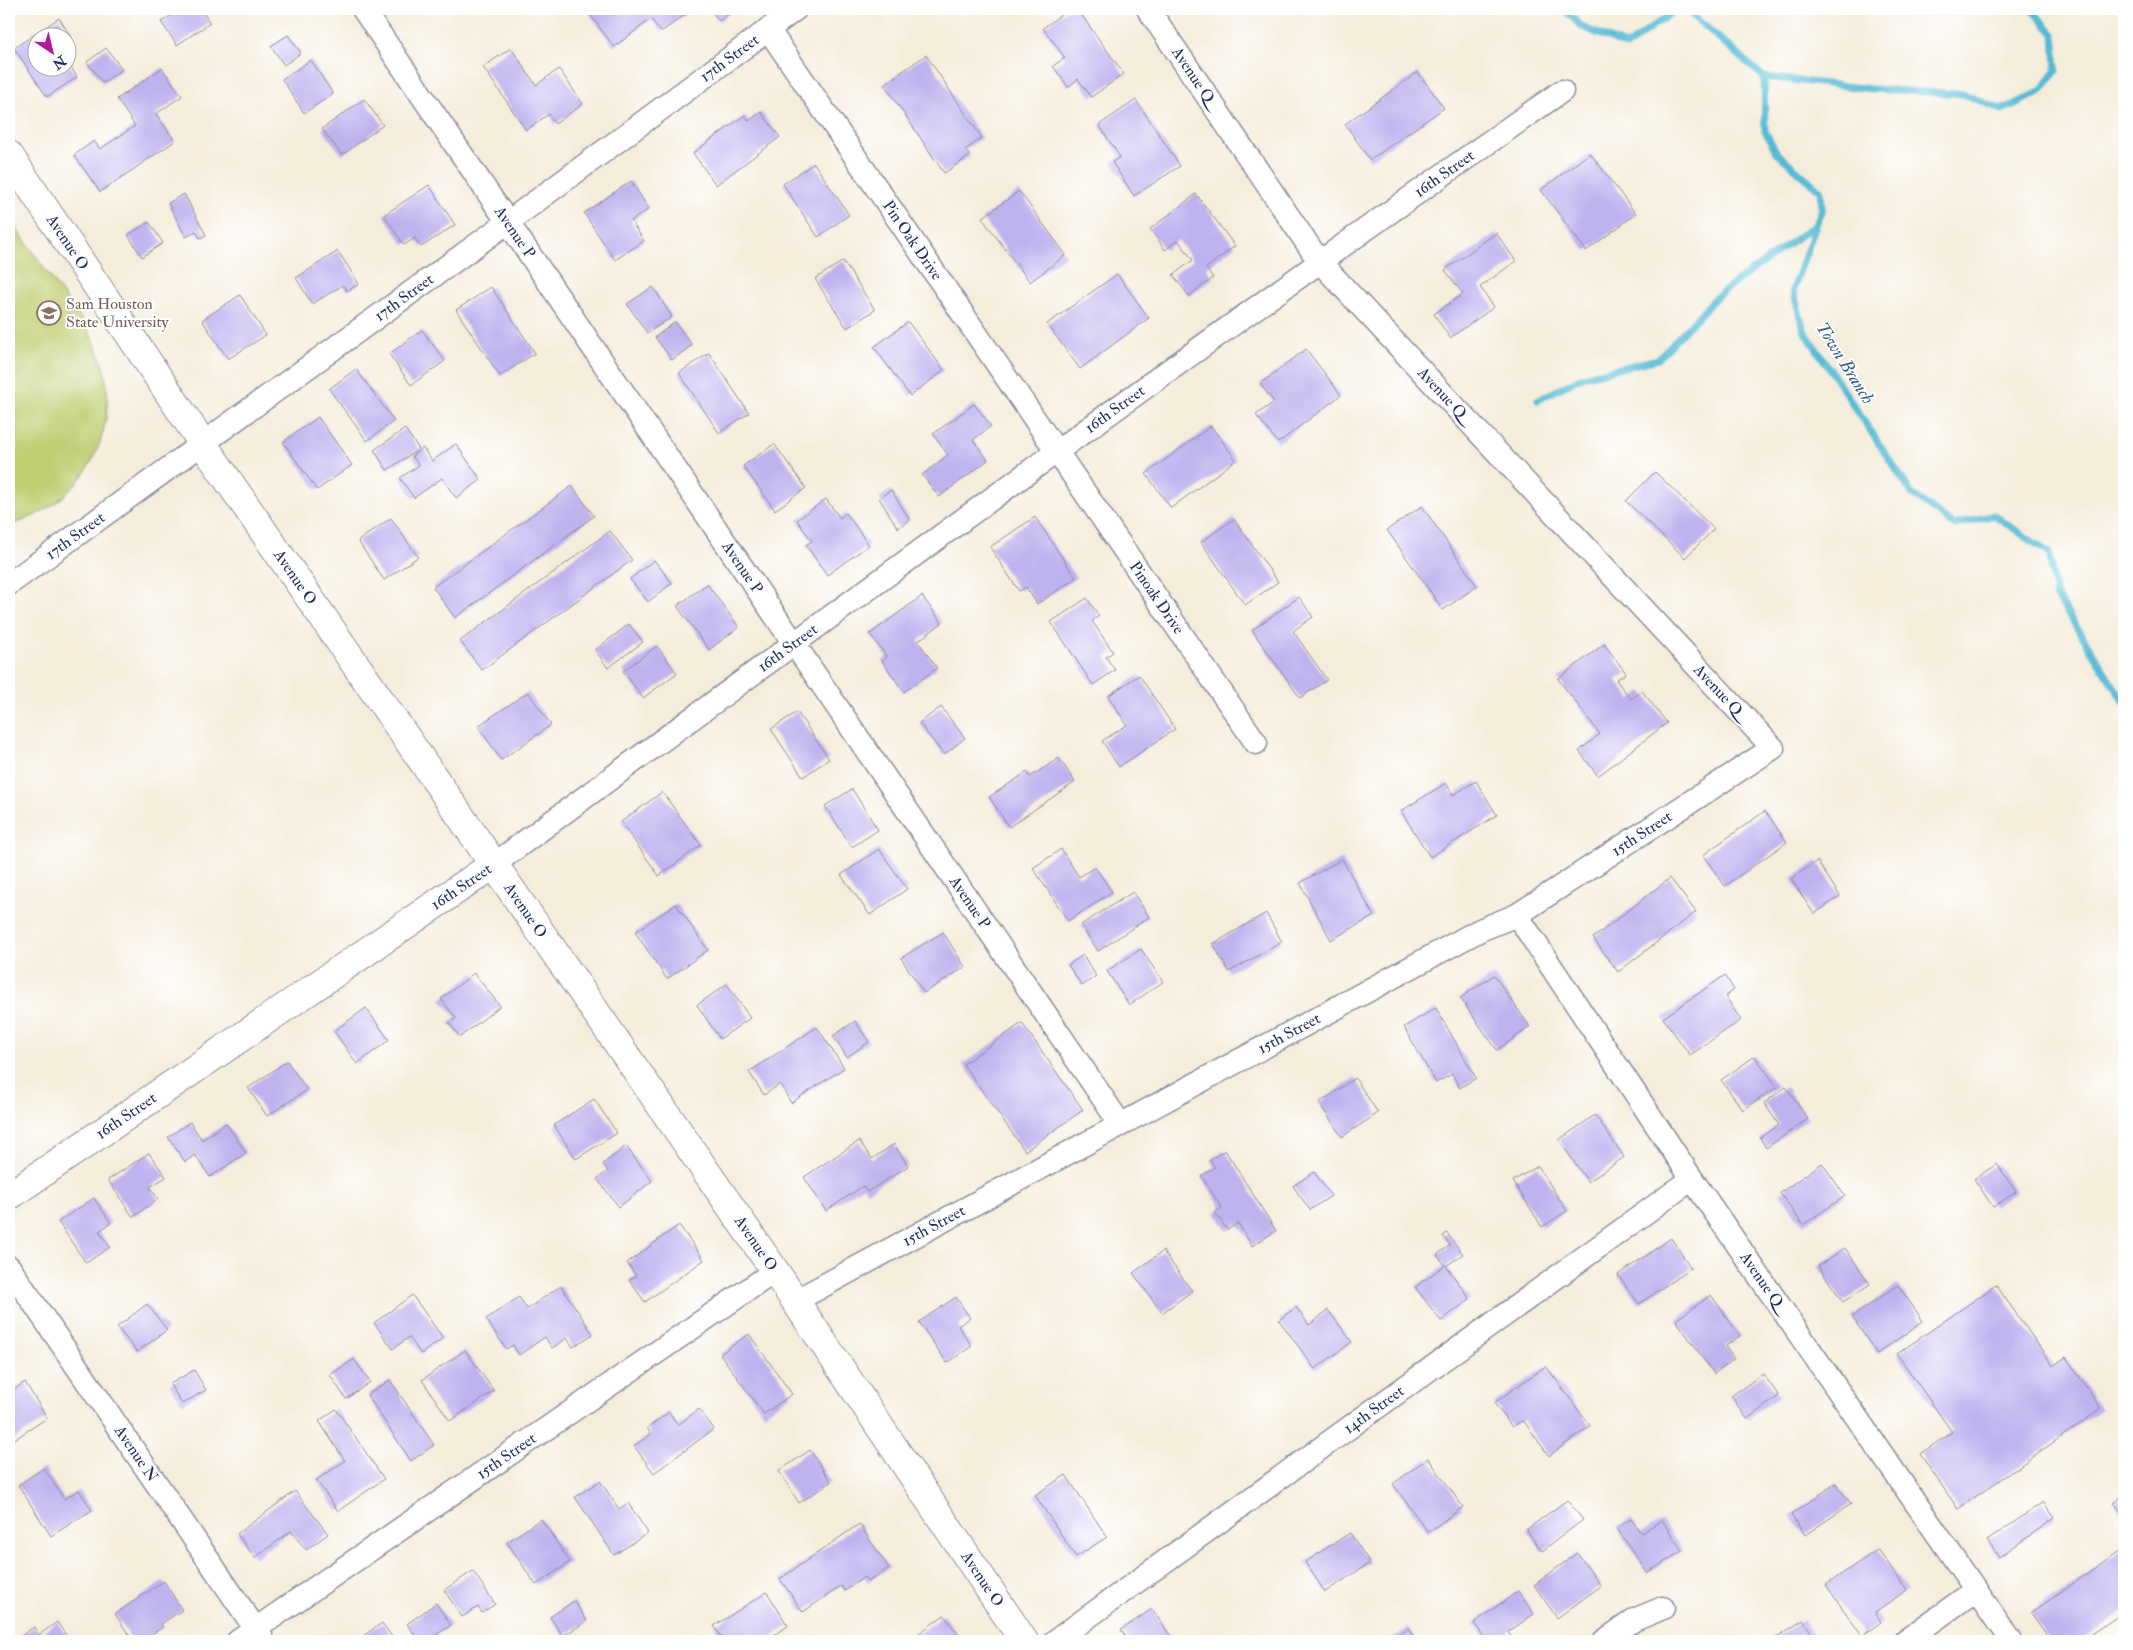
<svg xmlns="http://www.w3.org/2000/svg" width="2133" height="1650" font-family="'IM FELL Double Pica',serif">
<style>
.green{fill:#bfcf72;stroke:#6d7f68}
.lines{fill:none;stroke-linecap:round;stroke-linejoin:round}
.stream{stroke:#56bbd4;stroke-width:7}
.building{fill:#beb3ef}
.minor-casing{stroke:#888e9c;stroke-width:25}
.tertiary-casing{stroke:#888e9c;stroke-width:30}
.minor{stroke:#fff;stroke-width:22}
.tertiary{stroke:#fff;stroke-width:28}
.labels{text-anchor:middle;dominant-baseline:central;stroke-width:4;stroke-linejoin:round;paint-order:stroke}
.street-label{font-size:16px;fill:#1b2f5e;stroke:#fff}
.education-label{font-size:16px;fill:#785e54;stroke:#fff;text-anchor:start}
.water-label{font-size:18px;font-style:italic;fill:#306087;stroke:#fff}
</style>
<rect width="100%" height="100%" fill="#fff"/>
<filter id="ink" filterUnits="userSpaceOnUse"><feTurbulence type="fractalNoise" baseFrequency=".02" numOctaves="2"/><feDisplacementMap in="SourceGraphic" scale="10" xChannelSelector="R" yChannelSelector="G"/><feConvolveMatrix kernelMatrix="1 2 1 2 8 2 1 2 1" color-interpolation-filters="sRGB"/></filter>
<filter id="wash" filterUnits="userSpaceOnUse"><feTurbulence type="fractalNoise" baseFrequency=".0096" numOctaves="4" result="noise"/><feDisplacementMap in="SourceGraphic" scale="20" xChannelSelector="R" yChannelSelector="G"/><feGaussianBlur stdDeviation="1.12" result="paint"/><feColorMatrix in="noise" values="0 0 0 0 0 0 0 0 0 0 0 0 0 0 0 0 0 1.4 0 .05"/><feComposite in="paint" operator="in"/></filter>
<g filter="url(#wash)">
<rect width="100%" height="100%" fill="#f5eddb"/>
<path class="green" d="M 9,217 C 25,241 42,265 59,289 C 70,304 83,319 91,336 C 114,378 113,428 87,469 C 69,497 41,517 9,525 Z"/>
<g class="lines">
<g class="stream">
<path d="M 1411,9 L 1415,11 L 1427,9"/>
<path d="M 1564,9 L 1582,27 L 1627,46 L 1677,9"/>
<path d="M 1685,9 L 1764,77"/>
<path d="M 2031,9 L 2054,34 L 2056,71 L 2040,92 L 2002,110 L 1964,94 L 1872,89 L 1764,77 L 1765,131 L 1777,153 L 1821,191 L 1822,208 L 1793,290 L 1804,330 L 1912,494 L 1954,525 L 1994,515 L 2049,553 L 2056,595 L 2124,702"/>
<path d="M 1538,400 L 1582,377 L 1658,359 L 1717,296 L 1816,224"/>
</g>
</g>
<g id="blocks">
<g class="building">
<path d="M 182,9 L 201,9 L 210,23 L 177,45 L 161,22 Z"/>
<path d="M 595,9 L 687,9 L 689,12 L 661,32 L 651,19 L 614,47 L 589,13 Z"/>
<path d="M 710,9 L 736,9 L 719,21 Z"/>
<path d="M 1069,9 L 1077,9 L 1124,74 L 1091,97 L 1078,79 L 1068,87 L 1053,66 L 1065,58 L 1043,28 Z"/>
<path d="M 59,18 L 71,37 L 68,39 L 68,38 L 38,38 L 38,68 L 68,68 L 68,63 L 77,77 L 47,97 L 14,48 Z"/>
<path d="M 288,35 L 301,53 L 284,65 L 271,46 Z"/>
<path d="M 106,48 L 122,69 L 103,83 L 87,62 Z"/>
<path d="M 511,48 L 536,85 L 559,69 L 583,104 L 555,124 L 549,114 L 526,130 L 483,67 Z"/>
<path d="M 926,55 L 982,138 L 965,150 L 970,156 L 944,173 L 884,84 Z"/>
<path d="M 311,60 L 333,94 L 304,113 L 282,79 Z"/>
<path d="M 162,68 L 182,96 L 156,114 L 175,141 L 100,192 L 74,155 L 94,141 L 100,149 L 135,126 L 117,99 Z"/>
<path d="M 1418,72 L 1444,108 L 1370,160 L 1345,124 Z"/>
<path d="M 364,99 L 383,125 L 342,155 L 322,129 Z"/>
<path d="M 1136,100 L 1180,166 L 1134,196 L 1112,162 L 1120,157 L 1099,125 Z"/>
<path d="M 761,112 L 780,137 L 716,185 L 693,153 L 745,115 L 749,121 Z"/>
<path d="M 1590,153 L 1636,214 L 1586,251 L 1541,190 Z"/>
<path d="M 814,163 L 849,215 L 818,237 L 783,184 Z"/>
<path d="M 631,181 L 649,209 L 631,221 L 644,241 L 615,260 L 584,213 Z"/>
<path d="M 429,185 L 455,225 L 421,247 L 415,238 L 404,245 L 384,215 Z"/>
<path d="M 1019,191 L 1066,255 L 1030,282 L 982,218 Z"/>
<path d="M 184,194 L 206,235 L 200,238 L 196,231 L 186,237 L 168,203 Z"/>
<path d="M 1196,194 L 1235,246 L 1206,268 L 1213,278 L 1189,296 L 1173,275 L 1193,260 L 1178,240 L 1165,250 L 1150,229 Z"/>
<path d="M 149,222 L 163,243 L 142,257 L 128,235 Z"/>
<path d="M 1496,233 L 1516,261 L 1480,287 L 1494,307 L 1450,338 L 1434,314 L 1463,294 L 1445,270 Z"/>
<path d="M 338,251 L 359,284 L 347,291 L 343,285 L 312,304 L 296,278 Z"/>
<path d="M 843,261 L 875,310 L 847,328 L 815,279 Z"/>
<path d="M 1117,274 L 1149,318 L 1080,369 L 1047,324 Z"/>
<path d="M 491,287 L 535,353 L 500,376 L 456,310 Z"/>
<path d="M 653,287 L 672,317 L 647,333 L 627,304 Z"/>
<path d="M 240,295 L 266,335 L 228,359 L 202,320 Z"/>
<path d="M 675,322 L 692,345 L 672,360 L 655,337 Z"/>
<path d="M 908,322 L 944,370 L 910,396 L 874,347 Z"/>
<path d="M 422,330 L 445,361 L 411,385 L 389,354 Z"/>
<path d="M 1306,349 L 1341,395 L 1278,443 L 1256,415 L 1274,402 L 1260,384 Z"/>
<path d="M 709,353 L 749,413 L 719,433 L 679,373 Z"/>
<path d="M 356,369 L 394,421 L 367,441 L 329,389 Z"/>
<path d="M 974,404 L 991,426 L 973,440 L 988,460 L 939,497 L 922,475 L 948,455 L 933,434 Z"/>
<path d="M 318,417 L 352,465 L 317,490 L 283,442 Z"/>
<path d="M 1211,426 L 1236,460 L 1171,508 L 1146,474 Z"/>
<path d="M 405,429 L 419,449 L 387,470 L 374,450 Z"/>
<path d="M 456,444 L 481,480 L 456,498 L 442,478 L 414,498 L 400,478 L 419,465 L 412,456 L 423,448 L 432,461 Z"/>
<path d="M 774,444 L 806,488 L 775,510 L 743,466 Z"/>
<path d="M 1655,472 L 1714,529 L 1685,558 L 1626,501 Z"/>
<path d="M 572,486 L 594,516 L 455,618 L 433,587 Z"/>
<path d="M 891,490 L 910,520 L 898,528 L 879,498 Z"/>
<path d="M 826,499 L 840,518 L 846,513 L 869,545 L 827,575 L 806,545 L 812,541 L 797,520 Z"/>
<path d="M 1422,506 L 1477,586 L 1443,610 L 1387,530 Z"/>
<path d="M 1035,517 L 1076,578 L 1037,604 L 1026,587 L 1019,591 L 990,547 Z"/>
<path d="M 391,518 L 418,557 L 384,580 L 358,541 Z"/>
<path d="M 1234,519 L 1278,582 L 1245,605 L 1201,542 Z"/>
<path d="M 610,531 L 632,560 L 482,670 L 460,641 Z"/>
<path d="M 654,560 L 672,583 L 648,602 L 630,579 Z"/>
<path d="M 707,584 L 739,627 L 709,650 L 677,606 Z"/>
<path d="M 922,596 L 942,623 L 918,641 L 937,668 L 904,692 L 882,661 L 887,657 L 870,634 Z"/>
<path d="M 1299,597 L 1313,617 L 1293,631 L 1327,680 L 1300,698 L 1252,630 Z"/>
<path d="M 1087,598 L 1099,616 L 1092,621 L 1113,652 L 1106,657 L 1115,670 L 1093,685 L 1051,622 Z"/>
<path d="M 629,624 L 643,642 L 608,668 L 595,650 Z"/>
<path d="M 1604,644 L 1626,673 L 1616,680 L 1631,699 L 1642,691 L 1667,723 L 1598,776 L 1579,751 L 1600,734 L 1558,679 Z"/>
<path d="M 657,646 L 677,673 L 643,698 L 623,671 Z"/>
<path d="M 1139,675 L 1175,729 L 1119,767 L 1102,741 L 1127,725 L 1108,696 Z"/>
<path d="M 528,692 L 551,725 L 501,760 L 478,726 Z"/>
<path d="M 941,707 L 965,738 L 944,755 L 919,723 Z"/>
<path d="M 797,712 L 829,759 L 803,777 L 771,729 Z"/>
<path d="M 1059,758 L 1075,782 L 1009,827 L 989,797 L 1027,772 L 1030,777 Z"/>
<path d="M 1476,781 L 1497,815 L 1430,857 L 1401,811 L 1446,783 L 1453,795 Z"/>
<path d="M 852,789 L 878,830 L 852,847 L 825,806 Z"/>
<path d="M 662,792 L 701,845 L 659,876 L 621,822 Z"/>
<path d="M 1765,811 L 1787,842 L 1725,886 L 1703,855 Z"/>
<path d="M 879,849 L 907,889 L 870,915 L 841,875 Z"/>
<path d="M 1061,849 L 1079,877 L 1095,867 L 1112,892 L 1068,921 L 1033,868 Z"/>
<path d="M 1342,859 L 1374,916 L 1331,940 L 1300,883 Z"/>
<path d="M 1817,861 L 1840,896 L 1814,914 L 1791,879 Z"/>
<path d="M 1670,878 L 1696,912 L 1618,972 L 1593,938 Z"/>
<path d="M 1133,892 L 1149,917 L 1098,951 L 1081,925 Z"/>
<path d="M 676,904 L 708,950 L 667,979 L 635,932 Z"/>
<path d="M 1266,913 L 1282,942 L 1229,972 L 1213,944 Z"/>
<path d="M 943,932 L 965,967 L 924,993 L 901,958 Z"/>
<path d="M 1141,949 L 1163,982 L 1129,1005 L 1107,971 Z"/>
<path d="M 1083,955 L 1096,976 L 1082,986 L 1068,965 Z"/>
<path d="M 474,973 L 500,1006 L 460,1037 L 449,1023 L 456,1018 L 441,999 Z"/>
<path d="M 1494,975 L 1530,1027 L 1497,1050 L 1460,998 Z"/>
<path d="M 1725,975 L 1734,990 L 1725,996 L 1741,1020 L 1690,1055 L 1663,1018 Z"/>
<path d="M 727,984 L 750,1018 L 720,1039 L 697,1005 Z"/>
<path d="M 366,1008 L 389,1040 L 357,1064 L 334,1031 Z"/>
<path d="M 1436,1008 L 1476,1078 L 1460,1088 L 1452,1074 L 1436,1083 L 1404,1027 Z"/>
<path d="M 855,1021 L 869,1042 L 847,1057 L 833,1036 Z"/>
<path d="M 1022,1023 L 1083,1110 L 1025,1151 L 963,1064 Z"/>
<path d="M 817,1027 L 844,1068 L 791,1103 L 780,1084 L 764,1095 L 749,1072 Z"/>
<path d="M 1755,1056 L 1777,1087 L 1743,1110 L 1721,1080 Z"/>
<path d="M 287,1061 L 307,1090 L 267,1116 L 248,1088 Z"/>
<path d="M 1355,1078 L 1378,1113 L 1342,1137 L 1319,1103 Z"/>
<path d="M 1786,1087 L 1808,1119 L 1766,1148 L 1760,1138 L 1779,1125 L 1764,1103 Z"/>
<path d="M 594,1099 L 617,1133 L 576,1159 L 554,1125 Z"/>
<path d="M 1595,1115 L 1624,1157 L 1588,1182 L 1559,1140 Z"/>
<path d="M 190,1122 L 202,1140 L 226,1123 L 246,1153 L 210,1177 L 195,1155 L 185,1162 L 168,1137 Z"/>
<path d="M 859,1141 L 872,1159 L 894,1144 L 908,1166 L 867,1192 L 863,1186 L 826,1211 L 804,1177 Z"/>
<path d="M 626,1146 L 652,1181 L 619,1207 L 597,1179 L 608,1171 L 603,1164 Z"/>
<path d="M 1225,1150 L 1276,1231 L 1252,1246 L 1238,1223 L 1227,1230 L 1215,1212 L 1222,1208 L 1201,1176 L 1215,1167 L 1210,1160 Z"/>
<path d="M 149,1153 L 166,1177 L 150,1187 L 158,1199 L 133,1217 L 108,1180 Z"/>
<path d="M 1822,1163 L 1845,1196 L 1803,1225 L 1780,1193 Z"/>
<path d="M 1997,1164 L 2016,1192 L 1993,1207 L 1974,1179 Z"/>
<path d="M 1538,1166 L 1567,1211 L 1542,1227 L 1513,1181 Z"/>
<path d="M 1314,1172 L 1331,1196 L 1310,1210 L 1293,1186 Z"/>
<path d="M 94,1198 L 111,1223 L 99,1231 L 110,1247 L 86,1263 L 58,1222 Z"/>
<path d="M 679,1225 L 704,1260 L 645,1302 L 629,1280 L 636,1276 L 627,1263 Z"/>
<path d="M 1447,1233 L 1463,1254 L 1446,1266 L 1470,1299 L 1441,1321 L 1415,1287 L 1445,1265 L 1437,1255 L 1450,1245 L 1443,1236 Z"/>
<path d="M 1671,1238 L 1691,1268 L 1639,1304 L 1618,1275 Z"/>
<path d="M 1845,1248 L 1870,1284 L 1843,1302 L 1818,1266 Z"/>
<path d="M 1163,1251 L 1192,1291 L 1162,1313 L 1133,1273 Z"/>
<path d="M 1898,1285 L 1923,1321 L 1877,1354 L 1852,1317 Z"/>
<path d="M 1996,1285 L 2053,1366 L 2066,1357 L 2101,1409 L 1958,1509 L 1920,1454 L 1952,1432 L 1897,1354 Z"/>
<path d="M 561,1286 L 593,1334 L 573,1347 L 567,1338 L 552,1348 L 545,1337 L 519,1355 L 513,1345 L 506,1349 L 486,1319 L 519,1297 L 527,1309 Z"/>
<path d="M 412,1295 L 443,1338 L 421,1354 L 409,1337 L 393,1349 L 374,1323 Z"/>
<path d="M 1711,1295 L 1740,1336 L 1725,1346 L 1734,1359 L 1714,1374 L 1676,1320 Z"/>
<path d="M 956,1297 L 970,1318 L 958,1326 L 972,1346 L 947,1363 L 919,1322 Z"/>
<path d="M 147,1304 L 167,1330 L 137,1352 L 117,1327 Z"/>
<path d="M 1296,1307 L 1309,1325 L 1328,1310 L 1352,1342 L 1315,1369 L 1279,1320 Z"/>
<path d="M 749,1334 L 792,1394 L 764,1414 L 720,1354 Z"/>
<path d="M 465,1350 L 494,1391 L 450,1421 L 422,1380 Z"/>
<path d="M 354,1359 L 370,1382 L 346,1399 L 330,1375 Z"/>
<path d="M 1546,1366 L 1590,1426 L 1549,1456 L 1523,1420 L 1512,1427 L 1494,1403 Z"/>
<path d="M 194,1370 L 206,1390 L 182,1404 L 170,1384 Z"/>
<path d="M 1763,1374 L 1779,1396 L 1747,1419 L 1731,1396 Z"/>
<path d="M 390,1380 L 434,1445 L 411,1461 L 367,1395 Z"/>
<path d="M 25,1382 L 47,1418 L 9,1443 L 9,1393 Z"/>
<path d="M 336,1409 L 384,1479 L 338,1511 L 316,1480 L 345,1461 L 319,1421 Z"/>
<path d="M 699,1409 L 714,1429 L 654,1473 L 634,1446 L 651,1434 L 647,1428 L 669,1412 L 678,1425 Z"/>
<path d="M 810,1450 L 831,1482 L 799,1503 L 779,1471 Z"/>
<path d="M 1428,1458 L 1463,1507 L 1428,1532 L 1393,1484 Z"/>
<path d="M 44,1468 L 64,1499 L 79,1490 L 92,1510 L 51,1536 L 18,1485 Z"/>
<path d="M 1066,1475 L 1107,1537 L 1076,1557 L 1035,1495 Z"/>
<path d="M 600,1481 L 619,1509 L 628,1503 L 648,1533 L 614,1555 L 575,1497 Z"/>
<path d="M 1836,1483 L 1851,1504 L 1805,1535 L 1791,1515 Z"/>
<path d="M 295,1491 L 328,1534 L 306,1550 L 291,1531 L 255,1558 L 237,1534 Z"/>
<path d="M 2124,1495 L 2124,1516 L 2114,1502 Z"/>
<path d="M 1567,1500 L 1583,1520 L 1542,1551 L 1526,1530 Z"/>
<path d="M 2043,1502 L 2055,1518 L 1999,1557 L 1987,1541 Z"/>
<path d="M 541,1519 L 570,1562 L 536,1585 L 507,1542 Z"/>
<path d="M 1631,1519 L 1641,1533 L 1662,1520 L 1682,1551 L 1647,1573 L 1617,1528 Z"/>
<path d="M 859,1524 L 889,1568 L 868,1582 L 864,1577 L 845,1591 L 841,1586 L 803,1612 L 780,1579 Z"/>
<path d="M 1350,1533 L 1370,1563 L 1325,1592 L 1305,1562 Z"/>
<path d="M 2124,1548 L 2124,1611 L 2081,1641 L 2051,1641 L 2031,1613 Z"/>
<path d="M 1878,1549 L 1907,1590 L 1875,1612 L 1881,1622 L 1862,1636 L 1826,1585 Z"/>
<path d="M 1577,1553 L 1601,1586 L 1557,1618 L 1534,1585 Z"/>
<path d="M 473,1571 L 495,1604 L 482,1613 L 478,1607 L 462,1617 L 444,1590 Z"/>
<path d="M 164,1581 L 182,1610 L 161,1624 L 163,1627 L 141,1641 L 133,1641 L 115,1614 Z"/>
<path d="M 1518,1591 L 1534,1614 L 1508,1632 L 1514,1641 L 1487,1641 L 1474,1623 Z"/>
<path d="M 767,1592 L 788,1626 L 764,1641 L 724,1641 L 714,1626 Z"/>
<path d="M 574,1601 L 587,1621 L 563,1636 L 550,1617 Z"/>
<path d="M 436,1603 L 451,1625 L 427,1641 L 419,1641 L 407,1624 Z"/>
<path d="M 1152,1609 L 1174,1641 L 1129,1641 L 1121,1630 Z"/>
<path d="M 944,1615 L 963,1641 L 909,1641 Z"/>
<path d="M 1803,1620 L 1817,1641 L 1775,1641 L 1774,1639 Z"/>
<path d="M 57,1622 L 70,1641 L 13,1641 L 34,1627 L 39,1635 Z"/>
<path d="M 382,1623 L 395,1641 L 356,1641 Z"/>
<path d="M 1408,1628 L 1417,1641 L 1388,1641 Z"/>
</g>
</g>
</g>
<g filter="url(#ink)">
<use href="#blocks" fill-opacity="0" stroke="#888e9c" stroke-width="1"/>
<g class="lines">
<g class="minor-casing">
<g id="minor">
<path id="s1" d="M 363,9 L 1121,1125"/>
<path id="s2" d="M 768,29 L 1256,743"/>
<path id="s3" d="M 9,584 L 508,222 L 796,9"/>
<path id="s4" d="M 493,865 C 847,604 1201,343 1562,91"/>
<path id="s5" d="M 1517,915 L 1692,1179 L 2011,1641"/>
<path id="s6" d="M 9,1267 L 263,1640"/>
<path id="s7" d="M 795,1301 L 1480,930 L 1517,915 L 1773,748 L 1319,261 L 1148,9"/>
<path id="s8" d="M 238,1641 L 775,1271"/>
<path id="s9" d="M 1055,1641 L 1692,1179"/>
<path d="M 1604,1641 L 1634,1620 L 1663,1608"/>
<path d="M 1905,1641 L 1976,1590"/>
</g>
</g>
<g class="tertiary-casing">
<g id="tertiary">
<path id="s10" d="M 9,155 L 203,444 L 775,1271 L 1024,1641"/>
<path id="s11" d="M 9,1196 L 493,865"/>
</g>
</g>
<use href="#minor" class="minor"/>
<use href="#tertiary" class="tertiary"/>
</g>
</g>
<defs>
<g id="university-ring" transform="scale(1.25)"><circle r="9.5" fill="#fff" stroke="#8d6e63" stroke-width="1.5"/><path d="M0-5L7-2L0 1L-7-2ZM-4 1L0 2.5L4 1V4Q0 6-4 4Z" fill="#8d6e63"/></g>
</defs>
<g fill-rule="evenodd">
<use href="#university-ring" x="49" y="313"/>
</g>
<g class="labels">
<g class="street-label">
<text stroke="none"><textPath href="#s3" startOffset="892">17th Street</textPath></text>
<text transform="translate(1193 75) rotate(56)">Avenue Q</text>
<text stroke="none"><textPath href="#s4" startOffset="1176">16th Street</textPath></text>
<text stroke="none"><textPath href="#s1" startOffset="270">Avenue P</textPath></text>
<text stroke="none"><textPath href="#s2" startOffset="256">Pin Oak Drive</textPath></text>
<text stroke="none"><textPath href="#s10" startOffset="105">Avenue O</textPath></text>
<text stroke="none"><textPath href="#s3" startOffset="488">17th Street</textPath></text>
<text transform="translate(1442 393) rotate(47)">Avenue Q</text>
<text stroke="none"><textPath href="#s4" startOffset="771">16th Street</textPath></text>
<text stroke="none"><textPath href="#s3" startOffset="82">17th Street</textPath></text>
<text stroke="none"><textPath href="#s1" startOffset="675">Avenue P</textPath></text>
<text stroke="none"><textPath href="#s10" startOffset="510">Avenue O</textPath></text>
<text stroke="none"><textPath href="#s2" startOffset="689">Pinoak Drive</textPath></text>
<text stroke="none"><textPath href="#s4" startOffset="366">16th Street</textPath></text>
<text transform="translate(1718 690) rotate(47)">Avenue Q</text>
<text stroke="none"><textPath href="#s7" startOffset="968">15th Street</textPath></text>
<text stroke="none"><textPath href="#s11" startOffset="548">16th Street</textPath></text>
<text stroke="none"><textPath href="#s1" startOffset="1080">Avenue P</textPath></text>
<text stroke="none"><textPath href="#s10" startOffset="915">Avenue O</textPath></text>
<text stroke="none"><textPath href="#s7" startOffset="562">15th Street</textPath></text>
<text stroke="none"><textPath href="#s11" startOffset="142">16th Street</textPath></text>
<text stroke="none"><textPath href="#s7" startOffset="158">15th Street</textPath></text>
<text stroke="none"><textPath href="#s10" startOffset="1320">Avenue O</textPath></text>
<text stroke="none"><textPath href="#s5" startOffset="439">Avenue Q</textPath></text>
<text stroke="none"><textPath href="#s9" startOffset="394">14th Street</textPath></text>
<text stroke="none"><textPath href="#s6" startOffset="226">Avenue N</textPath></text>
<text stroke="none"><textPath href="#s8" startOffset="326">15th Street</textPath></text>
<text stroke="none"><textPath href="#s10" startOffset="1725">Avenue O</textPath></text>
</g>
<g class="education-label">
<text x="66" y="304">Sam Houston<tspan x="66" dy="18">State University</tspan></text>
</g>
<g class="water-label">
<text transform="translate(1845 363) rotate(58)">Town Branch</text>
</g>
</g>
<rect width="2133" height="1650" fill="none" stroke="#fff" stroke-width="30"/>
<g transform="translate(52 52) rotate(145)"><circle r="24" fill="#ffffff" stroke="#a4acbf"/>
<path d="M0-4L9 19L0 12L-9 19Z" fill="#b5179e"/>
<text y="-8" font-size="14" font-weight="bold" text-anchor="middle" fill="#1b2f5e">N</text>
</g>
</svg>
